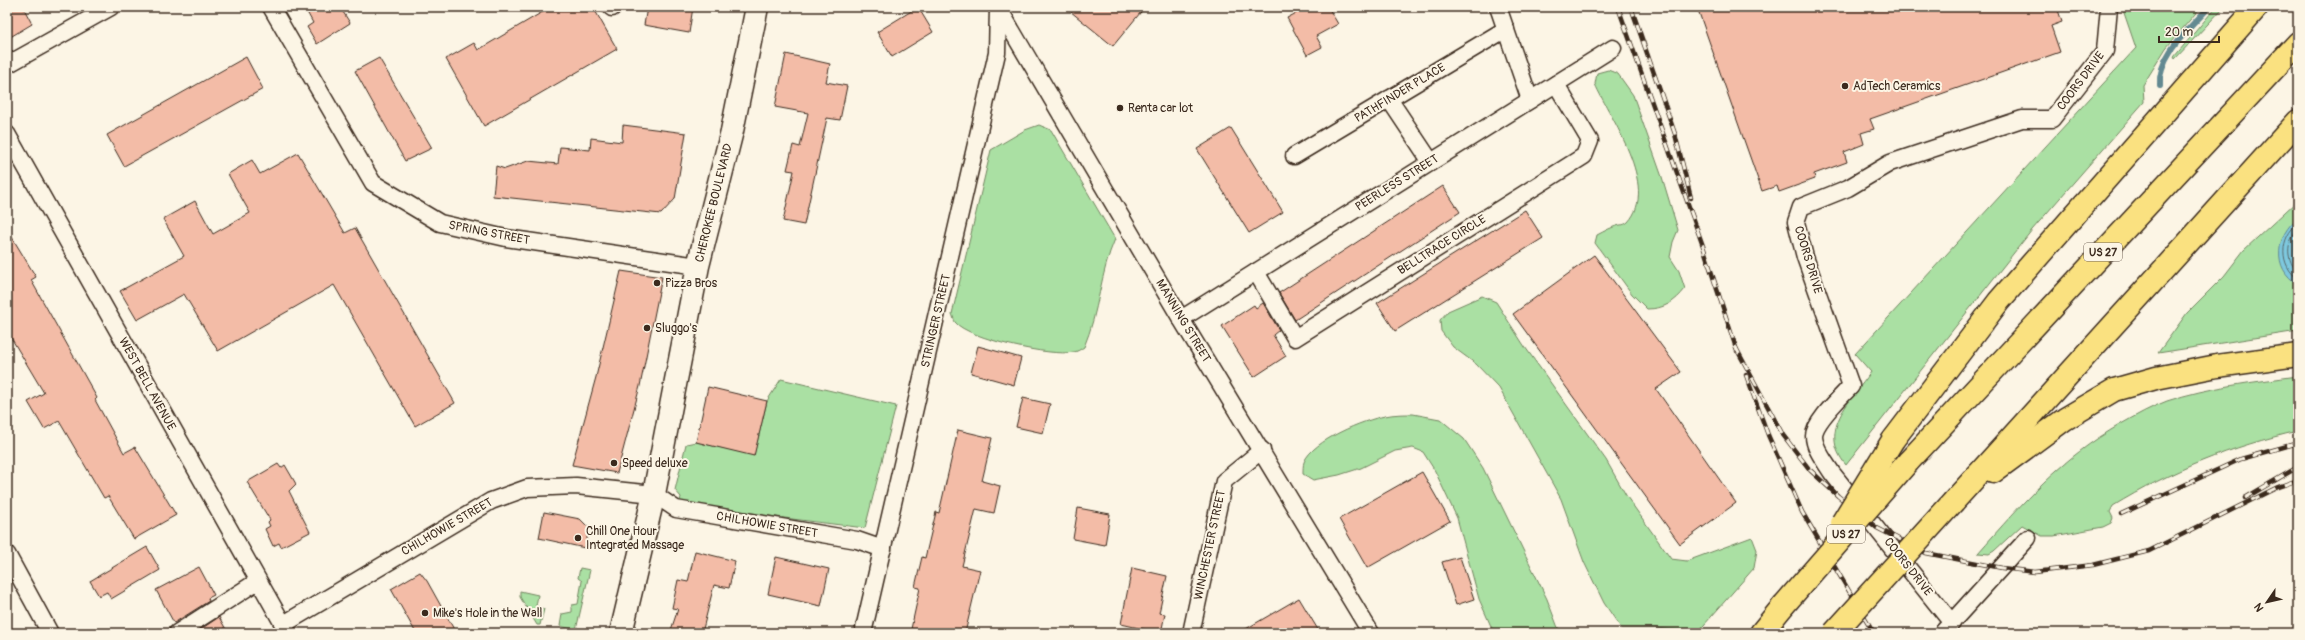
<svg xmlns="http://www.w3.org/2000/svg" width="2305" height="640" font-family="Pangolin,sans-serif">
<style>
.green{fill:#aae0a3;stroke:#728560}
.water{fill:#7ec8de;stroke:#638991}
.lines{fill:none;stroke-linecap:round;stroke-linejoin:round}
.shore{stroke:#56696b;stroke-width:1}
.stream{stroke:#638991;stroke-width:6}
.building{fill:#f3bca7;stroke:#3b2a1e}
.minor-casing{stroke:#3b2a1e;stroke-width:19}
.secondary-casing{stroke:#3b2a1e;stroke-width:25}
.motorway-casing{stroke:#3b2a1e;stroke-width:25}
.minor{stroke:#fcf5e5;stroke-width:16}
.secondary{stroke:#fcf5e5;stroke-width:22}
.motorway{stroke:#fae180;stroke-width:22}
.rail-casing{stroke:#3b2a1e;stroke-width:4.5}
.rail{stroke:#fcf5e5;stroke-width:3;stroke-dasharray:9;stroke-linecap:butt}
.motorway-bridge-casing{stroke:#3b2a1e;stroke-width:25;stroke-linecap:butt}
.motorway-bridge{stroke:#fae180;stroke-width:22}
.poi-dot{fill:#3b2a1e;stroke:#fcf5e5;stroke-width:1.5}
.labels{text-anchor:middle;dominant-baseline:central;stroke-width:4;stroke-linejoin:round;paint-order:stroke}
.shield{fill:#fcf5e5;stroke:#75675a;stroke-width:1}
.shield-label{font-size:11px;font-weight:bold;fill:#3b2a1e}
.street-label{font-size:12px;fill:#3b2a1e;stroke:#fcf5e5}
.poi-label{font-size:12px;fill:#3b2a1e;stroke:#fcf5e5;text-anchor:start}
</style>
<rect width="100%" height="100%" fill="#fcf5e5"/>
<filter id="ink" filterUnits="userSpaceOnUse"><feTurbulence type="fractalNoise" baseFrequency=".025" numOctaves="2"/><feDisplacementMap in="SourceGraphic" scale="8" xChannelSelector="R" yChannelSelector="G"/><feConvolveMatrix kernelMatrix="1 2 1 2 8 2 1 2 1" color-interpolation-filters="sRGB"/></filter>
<g filter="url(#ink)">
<g class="green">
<path d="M 2122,7 L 2201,7 L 2166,48 L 2143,85 L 2144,102 L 2032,230 L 1846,465 C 1817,430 1851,401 1871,372 L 1855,354 L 2136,48 Z"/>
<path d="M 2216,7 L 2224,7 L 2175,59 L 2174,57 Z"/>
<path d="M 1608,70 L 1618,74 L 1633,95 L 1662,177 L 1678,230 L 1673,242 L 1670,257 L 1679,271 L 1685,289 C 1675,302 1664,309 1647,309 L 1632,294 L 1595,243 L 1597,235 C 1605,231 1611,227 1620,225 C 1623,225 1626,224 1628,222 C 1660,187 1610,118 1595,84 L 1597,73 Z"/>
<path d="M 1039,125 L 1051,130 L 1115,239 C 1100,273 1099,312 1084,347 C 1081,349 1077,352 1073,352 C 1053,357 968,339 955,322 C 954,320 953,316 952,314 L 991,150 L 1025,130 Z"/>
<path d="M 2298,200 L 2298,331 L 2158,353 L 2187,313 L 2224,276 L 2244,250 Z"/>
<path d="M 1482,296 L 1496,302 L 1525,347 L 1606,460 L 1627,497 L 1671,559 L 1687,561 L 1752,537 L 1757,550 L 1754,568 L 1697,633 L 1657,628 L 1621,628 L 1604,603 L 1584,562 L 1561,499 L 1499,388 L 1476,364 L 1453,347 L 1441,331 L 1440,320 L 1448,311 Z"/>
<path d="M 2298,376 L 2298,431 C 2232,446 2170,471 2113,506 L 2110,512 L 2113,518 L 2111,523 L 2103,527 L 2054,536 L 2042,536 L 2022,525 L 1994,551 L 1989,554 L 1978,553 C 2024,501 2060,459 2121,424 C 2135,416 2151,407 2167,401 C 2209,387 2254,382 2298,376 Z"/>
<path d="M 781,379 L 896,406 L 865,528 L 679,505 L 681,497 L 675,490 L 686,444 L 696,442 L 754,455 L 767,401 Z"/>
<path d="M 1413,414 L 1440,419 L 1464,439 L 1483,468 L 1547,599 L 1560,633 L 1494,633 L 1479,599 L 1457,518 L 1435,471 L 1423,452 L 1413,448 L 1395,451 L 1361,468 L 1339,475 L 1313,480 L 1303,474 C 1303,470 1303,465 1304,462 C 1313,440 1364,420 1385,416 C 1394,414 1404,414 1413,414 Z"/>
<path d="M 580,568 L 590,570 L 576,630 L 560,626 L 562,614 L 572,612 L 572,605 L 578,604 L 582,581 L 578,578 Z"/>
<path d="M 520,591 L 538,595 L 536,606 L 544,609 L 540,625 L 537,625 L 520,597 Z"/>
</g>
<path class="water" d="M 2298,218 L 2298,284 C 2271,269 2276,234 2298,218 Z"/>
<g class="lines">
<g class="shore">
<path d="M 2298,223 C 2279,238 2279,265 2298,279"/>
<path d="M 2298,230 C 2285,242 2286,260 2298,273"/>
</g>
<path class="stream" d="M 2160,86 C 2157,55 2190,29 2209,7"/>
</g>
<g class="building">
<path d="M 7,7 L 23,7 L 32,24 L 7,39 Z"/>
<path d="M 316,7 L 340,7 L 350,23 L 317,44 L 307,27 L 313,23 L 307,12 Z"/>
<path d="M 551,7 L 593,7 L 617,49 L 484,126 L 446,59 L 474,43 L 478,50 Z"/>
<path d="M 647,7 L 693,7 L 689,33 L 644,25 Z"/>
<path d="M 918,7 L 933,32 L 892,57 L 877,32 Z"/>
<path d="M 1065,7 L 1145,7 L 1113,46 Z"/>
<path d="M 1308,7 L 1328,7 L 1338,24 L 1316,36 L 1322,47 L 1307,55 L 1287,18 Z"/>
<path d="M 1697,7 L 2057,7 L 2062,22 L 2051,26 L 2060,52 L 1870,119 L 1874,129 L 1861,133 L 1864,144 L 1844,152 L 1847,162 L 1814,174 L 1815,179 L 1779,192 L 1777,186 L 1762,191 Z"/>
<path d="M 786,54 L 830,64 L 826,82 L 847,86 L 840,120 L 827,118 L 804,225 L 783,221 L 794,171 L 787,170 L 793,145 L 800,147 L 808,113 L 775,107 Z"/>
<path d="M 246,57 L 263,89 L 124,166 L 107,135 Z"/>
<path d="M 379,58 L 432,148 L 405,161 L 355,71 Z"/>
<path d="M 623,125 L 686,133 L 675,199 L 661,214 L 493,196 L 496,166 L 505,169 L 528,161 L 558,164 L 560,147 L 590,150 L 591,138 L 622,142 Z"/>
<path d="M 1231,128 L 1283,212 L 1249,233 L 1197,149 Z"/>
<path d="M 298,153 L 345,233 L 355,228 L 455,403 L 415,426 L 334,285 L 218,351 L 184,294 L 137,320 L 120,291 L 184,256 L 163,219 L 195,201 L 213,234 L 250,213 L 228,174 L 252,160 L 260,174 Z"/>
<path d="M 1443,186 L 1460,212 L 1295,320 L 1279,293 Z"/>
<path d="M 1525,210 L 1543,238 L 1395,331 L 1377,303 Z"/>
<path d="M 7,229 L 36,277 L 31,280 L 97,398 L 95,400 L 124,453 L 135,447 L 176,515 L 134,539 L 108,496 L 104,498 L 59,421 L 44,429 L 28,402 L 44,393 L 7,331 Z"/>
<path d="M 1594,255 L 1681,372 L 1656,389 L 1736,503 L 1680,544 L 1513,314 Z"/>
<path d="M 621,271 L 662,277 L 640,386 L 617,473 L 572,465 L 596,377 Z"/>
<path d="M 1263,303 L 1279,330 L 1273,335 L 1286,356 L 1254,377 L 1222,326 L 1254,305 L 1256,308 Z"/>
<path d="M 978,346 L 1021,358 L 1014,385 L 971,373 Z"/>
<path d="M 708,387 L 767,401 L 754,456 L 696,442 Z"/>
<path d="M 1023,398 L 1050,404 L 1043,433 L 1016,427 Z"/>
<path d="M 958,430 L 992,438 L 982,481 L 1000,486 L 994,513 L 976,509 L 962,566 L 980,570 L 965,633 L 928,633 L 911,629 L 920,588 L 915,587 L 922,557 L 925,558 L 936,512 L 939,513 Z"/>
<path d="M 278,464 L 281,468 L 285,465 L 296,484 L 289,491 L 310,532 L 281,547 L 279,543 L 273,546 L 265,529 L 270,526 L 268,522 L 270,520 L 247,482 Z"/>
<path d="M 1422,472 L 1450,521 L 1367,568 L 1339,519 Z"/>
<path d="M 1078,508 L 1110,514 L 1105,545 L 1073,539 Z"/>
<path d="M 544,512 L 580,519 L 589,528 L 585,548 L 539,538 Z"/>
<path d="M 147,547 L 160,570 L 111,599 L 107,592 L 99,596 L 90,581 Z"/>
<path d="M 695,551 L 735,561 L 729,588 L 714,585 L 702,633 L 670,633 L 678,609 L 672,608 L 678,580 L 688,582 Z"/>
<path d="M 776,557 L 829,569 L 821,606 L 768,594 Z"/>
<path d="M 1460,557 L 1474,599 L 1456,605 L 1442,562 Z"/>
<path d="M 199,567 L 214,595 L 208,598 L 209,601 L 174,623 L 156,590 Z"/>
<path d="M 1132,568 L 1167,576 L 1159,613 L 1165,614 L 1161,633 L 1121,624 Z"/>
<path d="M 420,572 L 427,581 L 456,633 L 416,633 L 391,589 Z"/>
<path d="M 1299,598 L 1320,633 L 1239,633 Z"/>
<path d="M 219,617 L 228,633 L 195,633 Z"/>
</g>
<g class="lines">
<g class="minor-casing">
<g id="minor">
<path d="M 271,7 L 373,183 L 440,223 L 506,238 L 698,266"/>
<path d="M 611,7 L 612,8"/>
<path d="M 998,7 L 1181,319 L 1371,633"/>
<path d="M 1498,7 L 1530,100"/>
<path d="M 7,65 L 111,7"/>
<path d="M 1389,99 L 1431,162"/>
<path d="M 7,134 L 288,633"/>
<path d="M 1294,156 L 1506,29"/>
<path d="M 1256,272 L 1295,338 L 1584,156 L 1590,141 L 1556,84"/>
<path d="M 1181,319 L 1613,48"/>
<path d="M 7,554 L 50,633"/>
<path d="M 1952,623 L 1832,473 C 1826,463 1814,449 1814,436 C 1814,422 1841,397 1851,386 L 1805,257 L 1796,222 L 1801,207 L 1848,188 L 1890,163 L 2022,119 L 2052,119 L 2105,51 L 2109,7"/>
<path d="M 284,624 L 491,501 L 527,488 L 576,486 L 654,494 L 676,509 L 857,540 L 883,549"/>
<path d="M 177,633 L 258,581"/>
<path d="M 863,633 L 997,53 L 998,8"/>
<path d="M 1191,633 L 1224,481 L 1262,450"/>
<path d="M 1942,633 L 2028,538"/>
</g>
</g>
<g class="secondary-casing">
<path id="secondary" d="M 621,633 L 654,494 L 698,266 L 732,131 L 757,7"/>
</g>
<g class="motorway-casing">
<g id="motorway">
<path d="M 1893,440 L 1999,301 L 2257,7"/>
<path d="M 1908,462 L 2298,43"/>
<path d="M 1993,472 L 2065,419 L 2114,390 L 2156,378 L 2217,366 L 2298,355"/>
<path d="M 1954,501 L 2298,121"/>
<path d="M 1761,633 L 1783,606"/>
</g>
</g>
<use href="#minor" class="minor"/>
<use href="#secondary" class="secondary"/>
<use href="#motorway" class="motorway"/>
<g class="rail-casing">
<g id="rail">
<path d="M 1618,7 L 1703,246 L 1737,351"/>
<path d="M 1631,7 L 1675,134 L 1691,198"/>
<path d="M 1735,346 L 1783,435 L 1810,470 L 1838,496 L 1877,528 L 1926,553 L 2002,568 L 2035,572 L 2093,565 L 2149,551 L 2278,487 L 2298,480"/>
<path d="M 1746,375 L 1768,435 L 1802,512 L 1874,633"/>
<path d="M 2245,498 L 2298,467"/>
<path d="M 2121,514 L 2241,459 L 2298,443"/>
</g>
</g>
<use href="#rail" class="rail"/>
<g class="motorway-bridge-casing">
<g id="motorway-bridge">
<path d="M 1842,523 L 1893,440"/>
<path d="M 1783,606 L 1908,462"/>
<path d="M 1834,633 L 1954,501"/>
</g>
</g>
<use href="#motorway-bridge" class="motorway-bridge"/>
</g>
</g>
<g class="poi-dot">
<circle cx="1845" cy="86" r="4"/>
<circle cx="1120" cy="108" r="4"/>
<circle cx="657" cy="283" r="4"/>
<circle cx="647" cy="328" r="4"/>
<circle cx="614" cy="463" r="4"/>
<circle cx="578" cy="538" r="4"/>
<circle cx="425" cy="613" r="4"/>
</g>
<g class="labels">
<g class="shield">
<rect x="2084" y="243" width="38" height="18" rx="3"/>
<rect x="1827" y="525" width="38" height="18" rx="3"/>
</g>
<g class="shield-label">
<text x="2103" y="252">US 27</text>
<text x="1846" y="534">US 27</text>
</g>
<g class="street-label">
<text transform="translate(2081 81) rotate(-53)">COORS DRIVE</text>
<text transform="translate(1400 93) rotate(-31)">PATHFINDER PLACE</text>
<text transform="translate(1397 183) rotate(-32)">PEERLESS STREET</text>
<text transform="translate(714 203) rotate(-76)">CHEROKEE BOULEVARD</text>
<text transform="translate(489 233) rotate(11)">SPRING STREET</text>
<text transform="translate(1442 245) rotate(-32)">BELLTRACE CIRCLE</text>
<text transform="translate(1808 260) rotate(73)">COORS DRIVE</text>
<text transform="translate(936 321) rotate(-77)">STRINGER STREET</text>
<text transform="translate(1183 321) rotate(59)">MANNING STREET</text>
<text transform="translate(147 384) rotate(61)">WEST BELL AVENUE</text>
<text transform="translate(767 525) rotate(10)">CHILHOWIE STREET</text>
<text transform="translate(447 527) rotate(-30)">CHILHOWIE STREET</text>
<text transform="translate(1210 545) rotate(-78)">WINCHESTER STREET</text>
<text transform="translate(1908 567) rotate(52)">COORS DRIVE</text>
</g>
<g class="poi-label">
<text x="1853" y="86">AdTech Ceramics</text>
<text x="1128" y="108">Renta car lot</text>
<text x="665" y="283">Pizza Bros</text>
<text x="655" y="328">Sluggo's</text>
<text x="622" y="463">Speed deluxe</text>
<text x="586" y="531">Chill One Hour<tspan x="586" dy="14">Integrated Massage</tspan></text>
<text x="433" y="613">Mike's Hole in the Wall</text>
</g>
</g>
<rect width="2305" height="640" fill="none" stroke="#fcf5e5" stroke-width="24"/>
<rect x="12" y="12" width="2281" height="616" fill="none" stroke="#3b2a1e" stroke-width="1.5" filter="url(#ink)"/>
<g transform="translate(2267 602) rotate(236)" stroke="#fcf5e5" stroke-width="3" paint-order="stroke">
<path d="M0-3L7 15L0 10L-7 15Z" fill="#3b2a1e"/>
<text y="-6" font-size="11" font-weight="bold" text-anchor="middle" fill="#3b2a1e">N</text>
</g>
<path d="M2159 36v6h60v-6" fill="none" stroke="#3b2a1e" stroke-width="2"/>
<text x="2165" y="36" font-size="12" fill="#3b2a1e" stroke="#fcf5e5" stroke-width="3" paint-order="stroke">20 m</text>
</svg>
